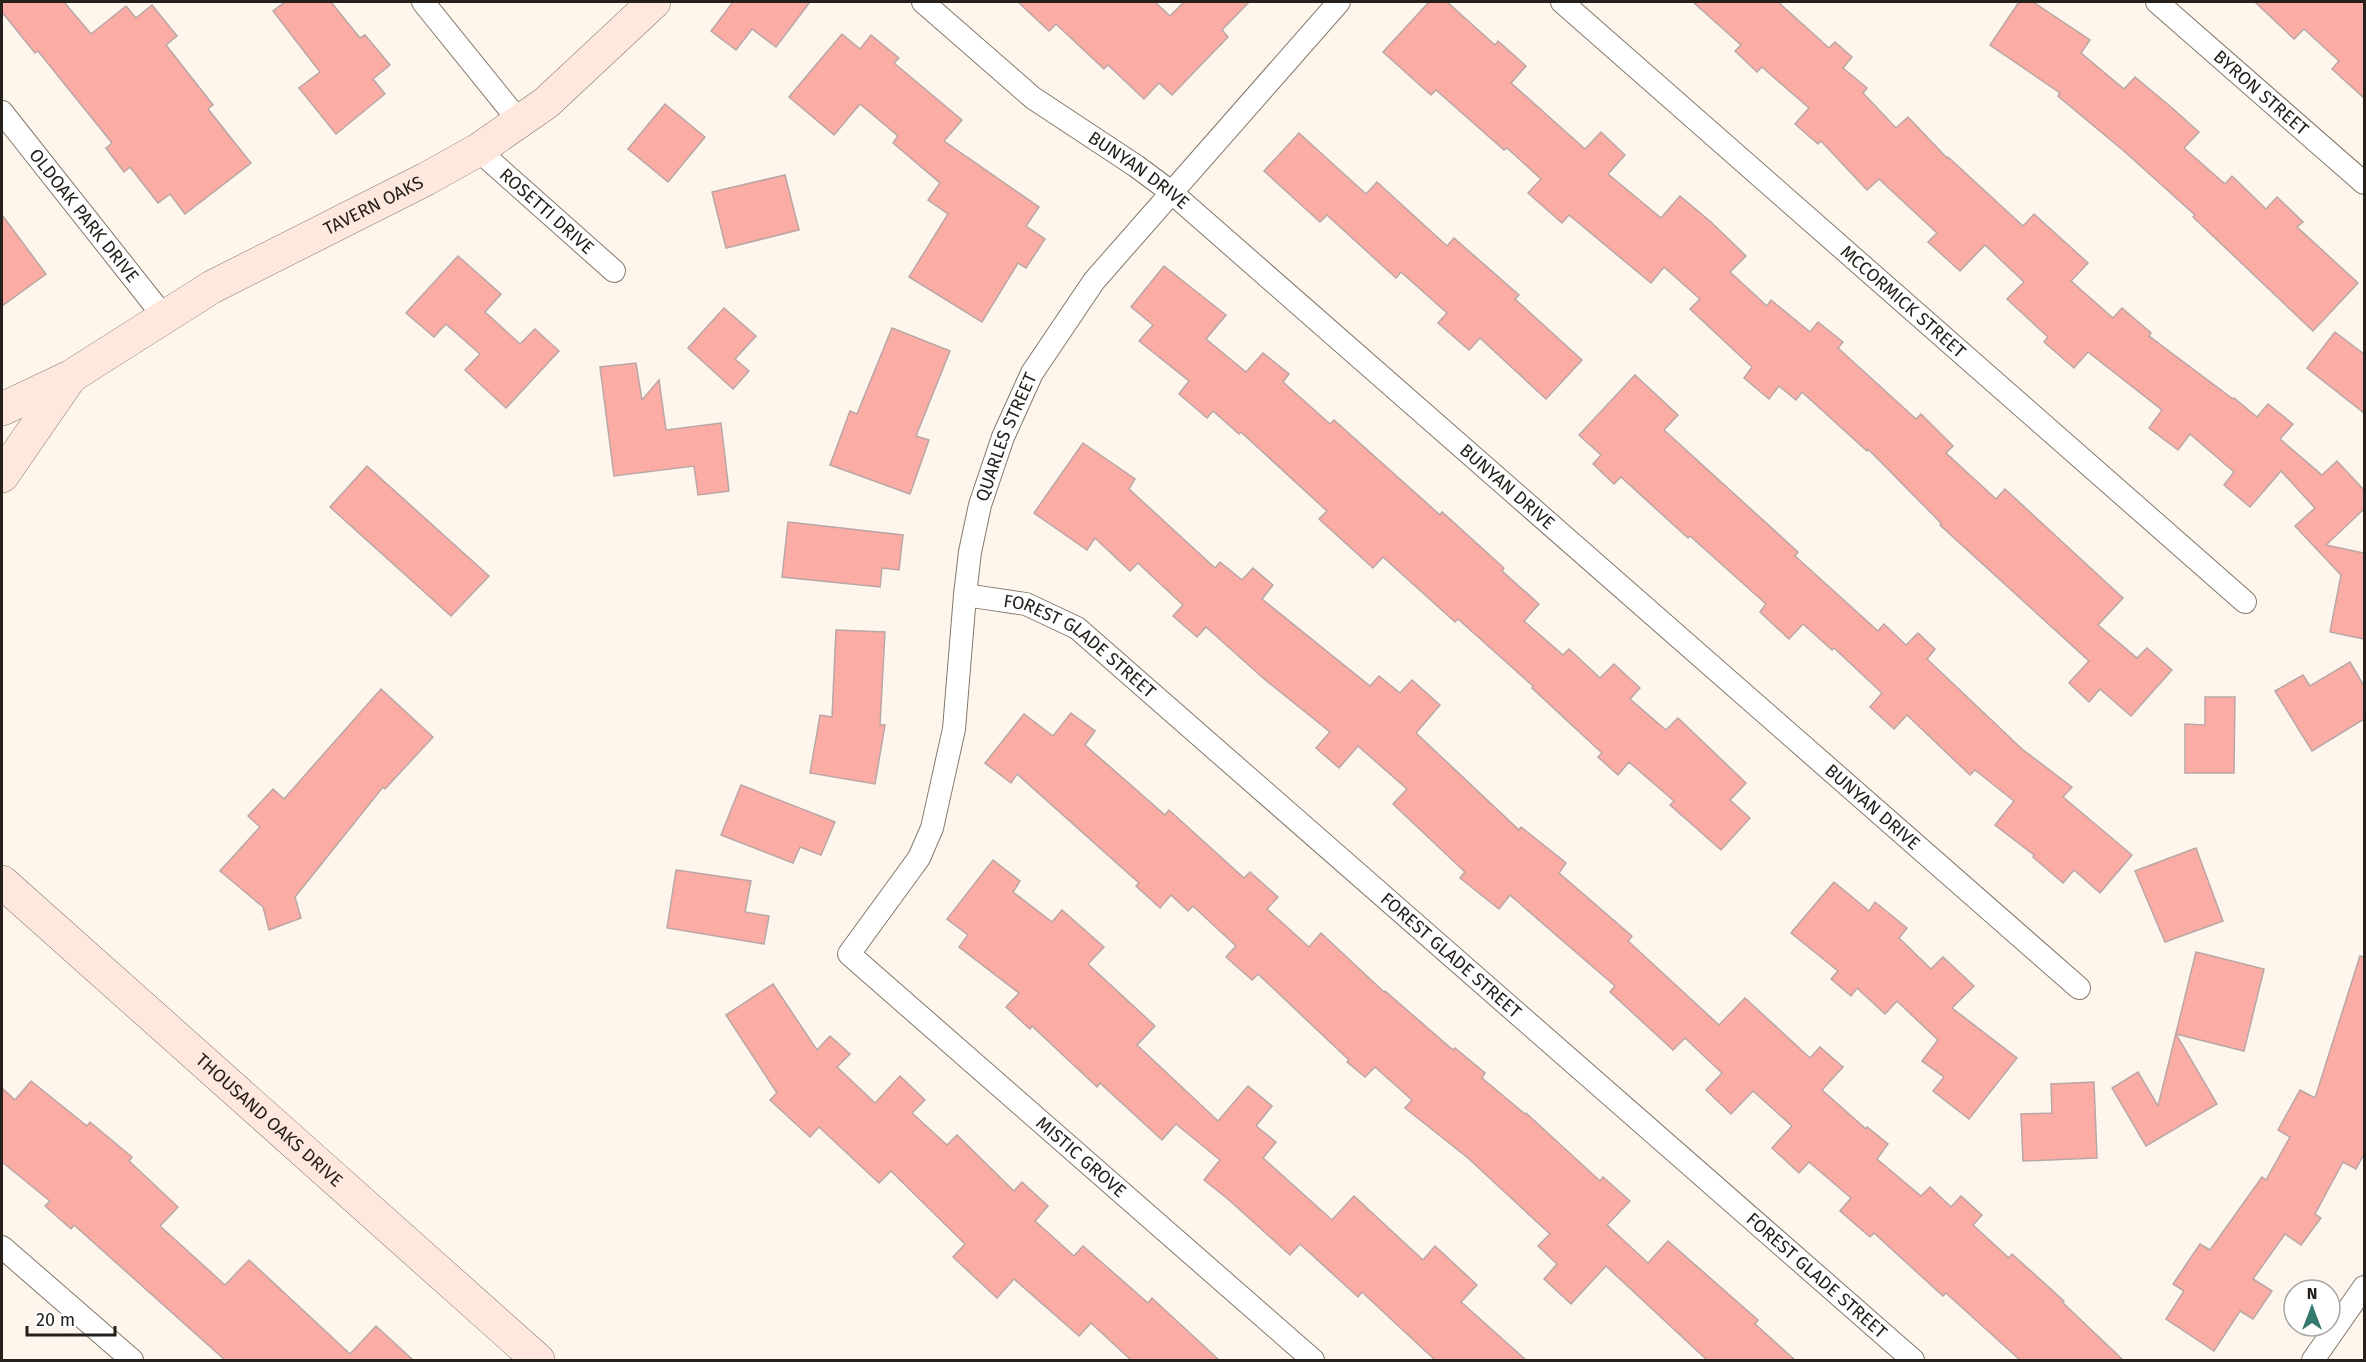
<svg xmlns="http://www.w3.org/2000/svg" width="2366" height="1362" font-family="'Fira Sans',sans-serif">
<style>
.building{fill:#fbaca5;stroke:#baa6a4;stroke-width:1.5}
.lines{fill:none;stroke-linecap:round;stroke-linejoin:round}
.street-casing{stroke:#83786a;stroke-width:24}
.secondary-casing{stroke:#83786a;stroke-width:34}
.street{stroke:#fff;stroke-width:22}
.secondary{stroke:#fee7dc;stroke-width:33}
.labels{text-anchor:middle;dominant-baseline:central;stroke-width:4.5;stroke-linejoin:round;paint-order:stroke}
.street-label{font-size:18px;fill:#25201b;stroke:#fff}
</style>
<rect width="100%" height="100%" fill="#fef6ed"/>
<g class="building">
<path d="M 2,2 L 64,2 L 91,34 L 126,6 L 136,18 L 152,5 L 177,36 L 166,45 L 213,105 L 208,109 L 251,163 L 185,214 L 170,194 L 158,203 L 130,167 L 124,172 L 106,148 L 112,143 L 38,51 L 35,53 L 2,12 Z"/>
<path d="M 285,2 L 331,2 L 360,38 L 365,35 L 390,65 L 373,79 L 385,94 L 336,134 L 299,88 L 320,72 L 273,11 Z"/>
<path d="M 733,2 L 810,2 L 776,47 L 752,29 L 736,50 L 711,31 Z"/>
<path d="M 1018,2 L 1155,2 L 1170,16 L 1184,2 L 1249,2 L 1222,30 L 1228,37 L 1172,95 L 1159,83 L 1144,99 L 1108,65 L 1104,69 L 1056,24 L 1049,31 Z"/>
<path d="M 1429,2 L 1447,2 L 1495,45 L 1498,41 L 1526,66 L 1511,83 L 1585,149 L 1601,132 L 1625,155 L 1608,174 L 1661,218 L 1680,196 L 1711,222 L 1746,256 L 1730,272 L 1767,306 L 1771,300 L 1810,332 L 1818,322 L 1843,342 L 1838,348 L 1916,419 L 1921,414 L 1953,446 L 1946,453 L 1996,499 L 2005,489 L 2123,598 L 2098,625 L 2137,658 L 2147,648 L 2172,670 L 2131,716 L 2100,689 L 2089,702 L 2069,683 L 2089,661 L 1940,525 L 1941,523 L 1868,449 L 1867,451 L 1802,392 L 1796,400 L 1779,386 L 1769,399 L 1744,378 L 1752,367 L 1690,309 L 1700,299 L 1664,267 L 1651,283 L 1569,215 L 1562,223 L 1528,193 L 1541,179 L 1507,148 L 1504,150 L 1436,90 L 1431,95 L 1383,52 Z"/>
<path d="M 1693,2 L 1778,2 L 1829,48 L 1835,42 L 1852,57 L 1843,68 L 1867,88 L 1863,93 L 1896,128 L 1908,117 L 1947,158 L 1948,157 L 2023,226 L 2034,214 L 2088,263 L 2071,281 L 2113,318 L 2122,308 L 2151,333 L 2149,336 L 2233,399 L 2234,398 L 2257,417 L 2268,404 L 2293,424 L 2280,439 L 2322,475 L 2337,461 L 2364,490 L 2364,509 L 2326,545 L 2364,553 L 2364,639 L 2330,632 L 2341,575 L 2295,526 L 2315,508 L 2281,471 L 2250,507 L 2224,485 L 2234,472 L 2190,434 L 2178,450 L 2149,428 L 2162,410 L 2088,352 L 2074,368 L 2044,342 L 2048,337 L 2007,299 L 2024,282 L 1985,245 L 1960,271 L 1928,242 L 1937,233 L 1879,179 L 1867,190 L 1821,141 L 1818,144 L 1795,124 L 1809,108 L 1762,67 L 1757,72 L 1735,51 L 1741,45 Z"/>
<path d="M 2019,2 L 2033,2 L 2090,40 L 2081,53 L 2124,89 L 2135,77 L 2171,107 L 2199,132 L 2184,148 L 2225,184 L 2232,176 L 2266,209 L 2277,197 L 2303,222 L 2297,227 L 2358,283 L 2313,331 L 2193,217 L 2195,215 L 2125,152 L 2058,96 L 2060,93 L 1990,45 Z"/>
<path d="M 2255,2 L 2364,2 L 2364,98 L 2332,69 L 2339,61 L 2304,29 L 2294,39 Z"/>
<path d="M 842,34 L 860,49 L 871,35 L 899,58 L 894,63 L 962,120 L 944,141 L 1039,207 L 1026,226 L 1045,239 L 1026,268 L 1018,263 L 982,322 L 909,277 L 948,214 L 928,200 L 940,183 L 893,143 L 898,136 L 860,104 L 834,135 L 789,97 Z"/>
<path d="M 665,104 L 705,137 L 668,182 L 628,149 Z"/>
<path d="M 1299,133 L 1366,194 L 1377,182 L 1447,246 L 1454,238 L 1519,295 L 1515,299 L 1582,360 L 1546,399 L 1480,338 L 1469,350 L 1438,323 L 1447,313 L 1401,272 L 1396,278 L 1327,215 L 1320,222 L 1264,171 Z"/>
<path d="M 785,175 L 799,230 L 726,248 L 712,192 Z"/>
<path d="M 2,215 L 46,274 L 2,306 Z"/>
<path d="M 458,256 L 501,294 L 485,312 L 520,344 L 535,329 L 559,351 L 506,408 L 465,370 L 480,354 L 446,324 L 434,337 L 406,313 Z"/>
<path d="M 1164,266 L 1226,315 L 1206,339 L 1246,372 L 1263,353 L 1289,374 L 1283,382 L 1330,424 L 1334,420 L 1440,515 L 1442,512 L 1504,568 L 1502,571 L 1539,604 L 1524,621 L 1563,655 L 1569,649 L 1600,678 L 1614,664 L 1640,688 L 1630,699 L 1666,730 L 1678,718 L 1746,783 L 1730,800 L 1750,818 L 1721,850 L 1670,805 L 1674,801 L 1629,762 L 1618,775 L 1598,757 L 1602,753 L 1532,688 L 1533,686 L 1458,619 L 1455,622 L 1383,557 L 1373,568 L 1319,519 L 1327,511 L 1241,432 L 1239,434 L 1213,411 L 1207,418 L 1179,394 L 1189,381 L 1139,341 L 1153,325 L 1131,307 Z"/>
<path d="M 724,308 L 756,336 L 735,359 L 749,371 L 733,389 L 688,348 Z"/>
<path d="M 892,328 L 950,351 L 916,436 L 929,440 L 910,494 L 830,465 L 850,411 L 857,414 Z"/>
<path d="M 2335,332 L 2364,354 L 2364,413 L 2307,368 Z"/>
<path d="M 636,363 L 642,400 L 659,380 L 666,430 L 721,423 L 729,491 L 698,495 L 694,466 L 614,476 L 600,367 Z"/>
<path d="M 1635,375 L 1678,415 L 1664,430 L 1798,552 L 1795,556 L 1878,631 L 1884,624 L 1906,645 L 1918,633 L 1935,649 L 1927,659 L 2022,749 L 2072,787 L 2063,797 L 2132,855 L 2100,893 L 2074,870 L 2063,883 L 2033,857 L 2034,855 L 1995,825 L 2014,801 L 1975,770 L 1970,775 L 1907,715 L 1894,729 L 1870,707 L 1882,693 L 1834,648 L 1832,650 L 1803,624 L 1789,639 L 1760,612 L 1766,604 L 1690,536 L 1688,538 L 1621,477 L 1614,484 L 1593,464 L 1601,455 L 1579,435 Z"/>
<path d="M 1083,443 L 1135,479 L 1129,489 L 1215,568 L 1220,562 L 1242,580 L 1253,568 L 1273,585 L 1262,599 L 1370,686 L 1379,676 L 1400,693 L 1412,680 L 1440,705 L 1416,733 L 1519,830 L 1521,827 L 1566,863 L 1559,873 L 1632,936 L 1628,941 L 1719,1025 L 1745,998 L 1810,1058 L 1820,1047 L 1843,1067 L 1822,1090 L 1866,1129 L 1867,1127 L 1888,1144 L 1877,1159 L 1921,1196 L 1930,1187 L 1951,1207 L 1961,1196 L 1982,1215 L 1973,1225 L 2009,1258 L 2012,1254 L 2064,1301 L 2062,1302 L 2123,1360 L 2020,1360 L 1946,1293 L 1943,1296 L 1874,1233 L 1870,1237 L 1840,1211 L 1851,1198 L 1809,1162 L 1799,1173 L 1772,1148 L 1792,1126 L 1753,1091 L 1731,1114 L 1706,1090 L 1722,1073 L 1685,1038 L 1673,1050 L 1610,992 L 1615,986 L 1510,895 L 1499,909 L 1460,878 L 1465,872 L 1393,804 L 1407,789 L 1358,746 L 1339,768 L 1316,748 L 1330,732 L 1263,678 L 1206,627 L 1197,637 L 1173,616 L 1183,605 L 1138,563 L 1130,571 L 1095,538 L 1087,550 L 1034,513 Z"/>
<path d="M 367,466 L 489,576 L 451,616 L 330,507 Z"/>
<path d="M 788,522 L 903,535 L 899,570 L 882,568 L 880,587 L 782,577 Z"/>
<path d="M 836,630 L 885,632 L 880,725 L 885,725 L 875,784 L 810,773 L 820,715 L 832,717 Z"/>
<path d="M 2350,662 L 2364,686 L 2364,719 L 2312,751 L 2275,691 L 2303,675 L 2310,686 Z"/>
<path d="M 381,689 L 433,737 L 385,789 L 383,787 L 295,897 L 301,918 L 269,930 L 263,907 L 220,871 L 260,827 L 248,816 L 273,789 L 284,799 Z"/>
<path d="M 2205,697 L 2235,697 L 2234,773 L 2185,773 L 2185,724 L 2205,725 Z"/>
<path d="M 1071,713 L 1095,731 L 1085,745 L 1165,815 L 1169,810 L 1244,878 L 1250,872 L 1278,897 L 1267,909 L 1309,947 L 1321,933 L 1384,992 L 1385,991 L 1453,1050 L 1455,1048 L 1485,1073 L 1482,1078 L 1525,1114 L 1526,1113 L 1600,1181 L 1603,1177 L 1630,1201 L 1607,1225 L 1648,1263 L 1668,1241 L 1758,1320 L 1755,1324 L 1795,1360 L 1707,1360 L 1606,1266 L 1571,1304 L 1544,1279 L 1557,1264 L 1538,1246 L 1550,1234 L 1468,1158 L 1405,1108 L 1412,1100 L 1375,1067 L 1365,1077 L 1347,1062 L 1349,1060 L 1258,974 L 1252,980 L 1226,957 L 1236,946 L 1193,906 L 1188,911 L 1171,895 L 1160,908 L 1136,886 L 1139,883 L 1017,774 L 1011,783 L 985,763 L 1024,714 L 1053,736 Z"/>
<path d="M 741,785 L 835,822 L 821,855 L 800,847 L 793,863 L 721,835 Z"/>
<path d="M 2196,848 L 2223,921 L 2165,942 L 2135,871 Z"/>
<path d="M 993,860 L 1020,881 L 1013,892 L 1052,922 L 1062,910 L 1104,947 L 1088,964 L 1155,1026 L 1137,1045 L 1218,1121 L 1248,1086 L 1272,1106 L 1256,1126 L 1276,1142 L 1263,1158 L 1332,1220 L 1354,1196 L 1423,1260 L 1435,1246 L 1477,1285 L 1461,1302 L 1526,1360 L 1435,1360 L 1362,1292 L 1358,1297 L 1300,1244 L 1290,1255 L 1229,1200 L 1204,1180 L 1220,1160 L 1176,1124 L 1162,1140 L 1100,1083 L 1097,1087 L 1032,1026 L 1030,1029 L 1006,1007 L 1019,993 L 959,947 L 968,935 L 947,919 Z"/>
<path d="M 676,870 L 751,881 L 745,912 L 769,916 L 764,944 L 667,928 Z"/>
<path d="M 1834,882 L 1869,911 L 1875,902 L 1907,928 L 1899,938 L 1931,969 L 1943,957 L 1974,986 L 1952,1008 L 2017,1058 L 1969,1119 L 1933,1091 L 1944,1077 L 1922,1061 L 1938,1040 L 1897,1001 L 1885,1014 L 1857,988 L 1851,996 L 1831,979 L 1838,971 L 1791,933 Z"/>
<path d="M 2196,952 L 2264,969 L 2244,1051 L 2176,1034 L 2217,1104 L 2146,1146 L 2112,1088 L 2138,1072 L 2158,1106 Z"/>
<path d="M 2360,956 L 2364,957 L 2364,1154 L 2356,1169 L 2343,1162 L 2315,1214 L 2321,1218 L 2301,1245 L 2285,1234 L 2253,1279 L 2272,1291 L 2253,1319 L 2240,1311 L 2214,1351 L 2166,1319 L 2184,1291 L 2173,1284 L 2200,1244 L 2210,1250 L 2262,1177 L 2266,1180 L 2290,1137 L 2278,1130 L 2300,1090 L 2315,1098 Z"/>
<path d="M 773,984 L 817,1050 L 830,1036 L 850,1054 L 837,1067 L 875,1103 L 900,1076 L 925,1100 L 912,1113 L 947,1145 L 957,1135 L 1014,1191 L 1022,1182 L 1048,1206 L 1035,1221 L 1074,1256 L 1083,1246 L 1148,1303 L 1152,1298 L 1219,1360 L 1131,1360 L 1091,1323 L 1079,1336 L 1014,1279 L 997,1298 L 953,1257 L 965,1244 L 891,1171 L 879,1183 L 819,1127 L 810,1137 L 770,1100 L 777,1093 L 726,1015 Z"/>
<path d="M 31,1081 L 87,1126 L 90,1122 L 132,1157 L 129,1161 L 178,1207 L 160,1226 L 225,1285 L 249,1260 L 350,1354 L 376,1326 L 413,1360 L 225,1360 L 74,1225 L 71,1229 L 45,1206 L 50,1201 L 2,1162 L 2,1088 L 15,1100 Z"/>
<path d="M 2094,1082 L 2097,1158 L 2023,1161 L 2021,1114 L 2052,1113 L 2051,1084 Z"/>
</g>
<g class="lines">
<g class="street-casing">
<g id="street">
<path d="M 423,2 L 519,121"/>
<path id="s1" d="M 923,2 L 1033,98 L 1136,166 L 1171,192 L 2079,988"/>
<path id="s2" d="M 1562,2 L 2245,602"/>
<path id="s3" d="M 2157,2 L 2364,183"/>
<path id="s4" d="M 2,112 L 165,318"/>
<path id="s5" d="M 478,150 L 614,271"/>
<path id="s6" d="M 965,595 L 1026,604 L 1077,628 L 1913,1360"/>
<path d="M 2,1247 L 132,1360"/>
<path id="s7" d="M 1313,1360 L 849,954 L 919,858 L 932,828 L 954,729 L 965,595 L 970,552 L 980,505 L 1003,437 L 1032,373 L 1094,281 L 1339,2"/>
<path d="M 2313,1360 L 2364,1287"/>
</g>
</g>
<g class="secondary-casing">
<g id="secondary">
<path id="s8" d="M 2,409 L 70,377 L 212,287 L 426,179 L 478,150 L 546,103 L 654,2"/>
<path d="M 2,476 L 69,379"/>
<path id="s9" d="M 2,882 L 538,1360"/>
</g>
</g>
<use href="#street" class="street"/>
<use href="#secondary" class="secondary"/>
</g>
<g class="labels">
<g class="street-label">
<text stroke="none"><textPath href="#s3" startOffset="138">BYRON STREET</textPath></text>
<text stroke="none"><textPath href="#s1" startOffset="274">BUNYAN DRIVE</textPath></text>
<text stroke="none"><textPath href="#s8" startOffset="424">TAVERN OAKS</textPath></text>
<text stroke="none"><textPath href="#s5" startOffset="92">ROSETTI DRIVE</textPath></text>
<text stroke="none"><textPath href="#s4" startOffset="132">OLDOAK PARK DRIVE</textPath></text>
<text stroke="none"><textPath href="#s2" startOffset="454">MCCORMICK STREET</textPath></text>
<text stroke="none"><textPath href="#s7" startOffset="1168">QUARLES STREET</textPath></text>
<text stroke="none"><textPath href="#s1" startOffset="760">BUNYAN DRIVE</textPath></text>
<text stroke="none"><textPath href="#s6" startOffset="129">FOREST GLADE STREET</textPath></text>
<text stroke="none"><textPath href="#s1" startOffset="1246">BUNYAN DRIVE</textPath></text>
<text stroke="none"><textPath href="#s6" startOffset="615">FOREST GLADE STREET</textPath></text>
<text stroke="none"><textPath href="#s9" startOffset="358">THOUSAND OAKS DRIVE</textPath></text>
<text transform="translate(1081 1157) rotate(41)">MISTIC GROVE</text>
<text stroke="none"><textPath href="#s6" startOffset="1101">FOREST GLADE STREET</textPath></text>
</g>
</g>
<rect width="2366" height="1362" fill="none" stroke="#25201b" stroke-width="6"/>
<g transform="translate(2312 1308)"><circle r="28" fill="#ffffff" stroke="#a8a6a4" stroke-width="1.5"/>
<path d="M0-4.5L10 22L0 15L-10 22Z" fill="#33796d"/>
<text y="-9" font-size="16" font-weight="bold" text-anchor="middle" fill="#25201b">N</text>
</g>
<path d="M27 1326v9h88v-9" fill="none" stroke="#25201b" stroke-width="3"/>
<text x="36" y="1326" font-size="18" fill="#25201b" stroke="#ffffff" stroke-width="4.5" paint-order="stroke">20 m</text>
</svg>
